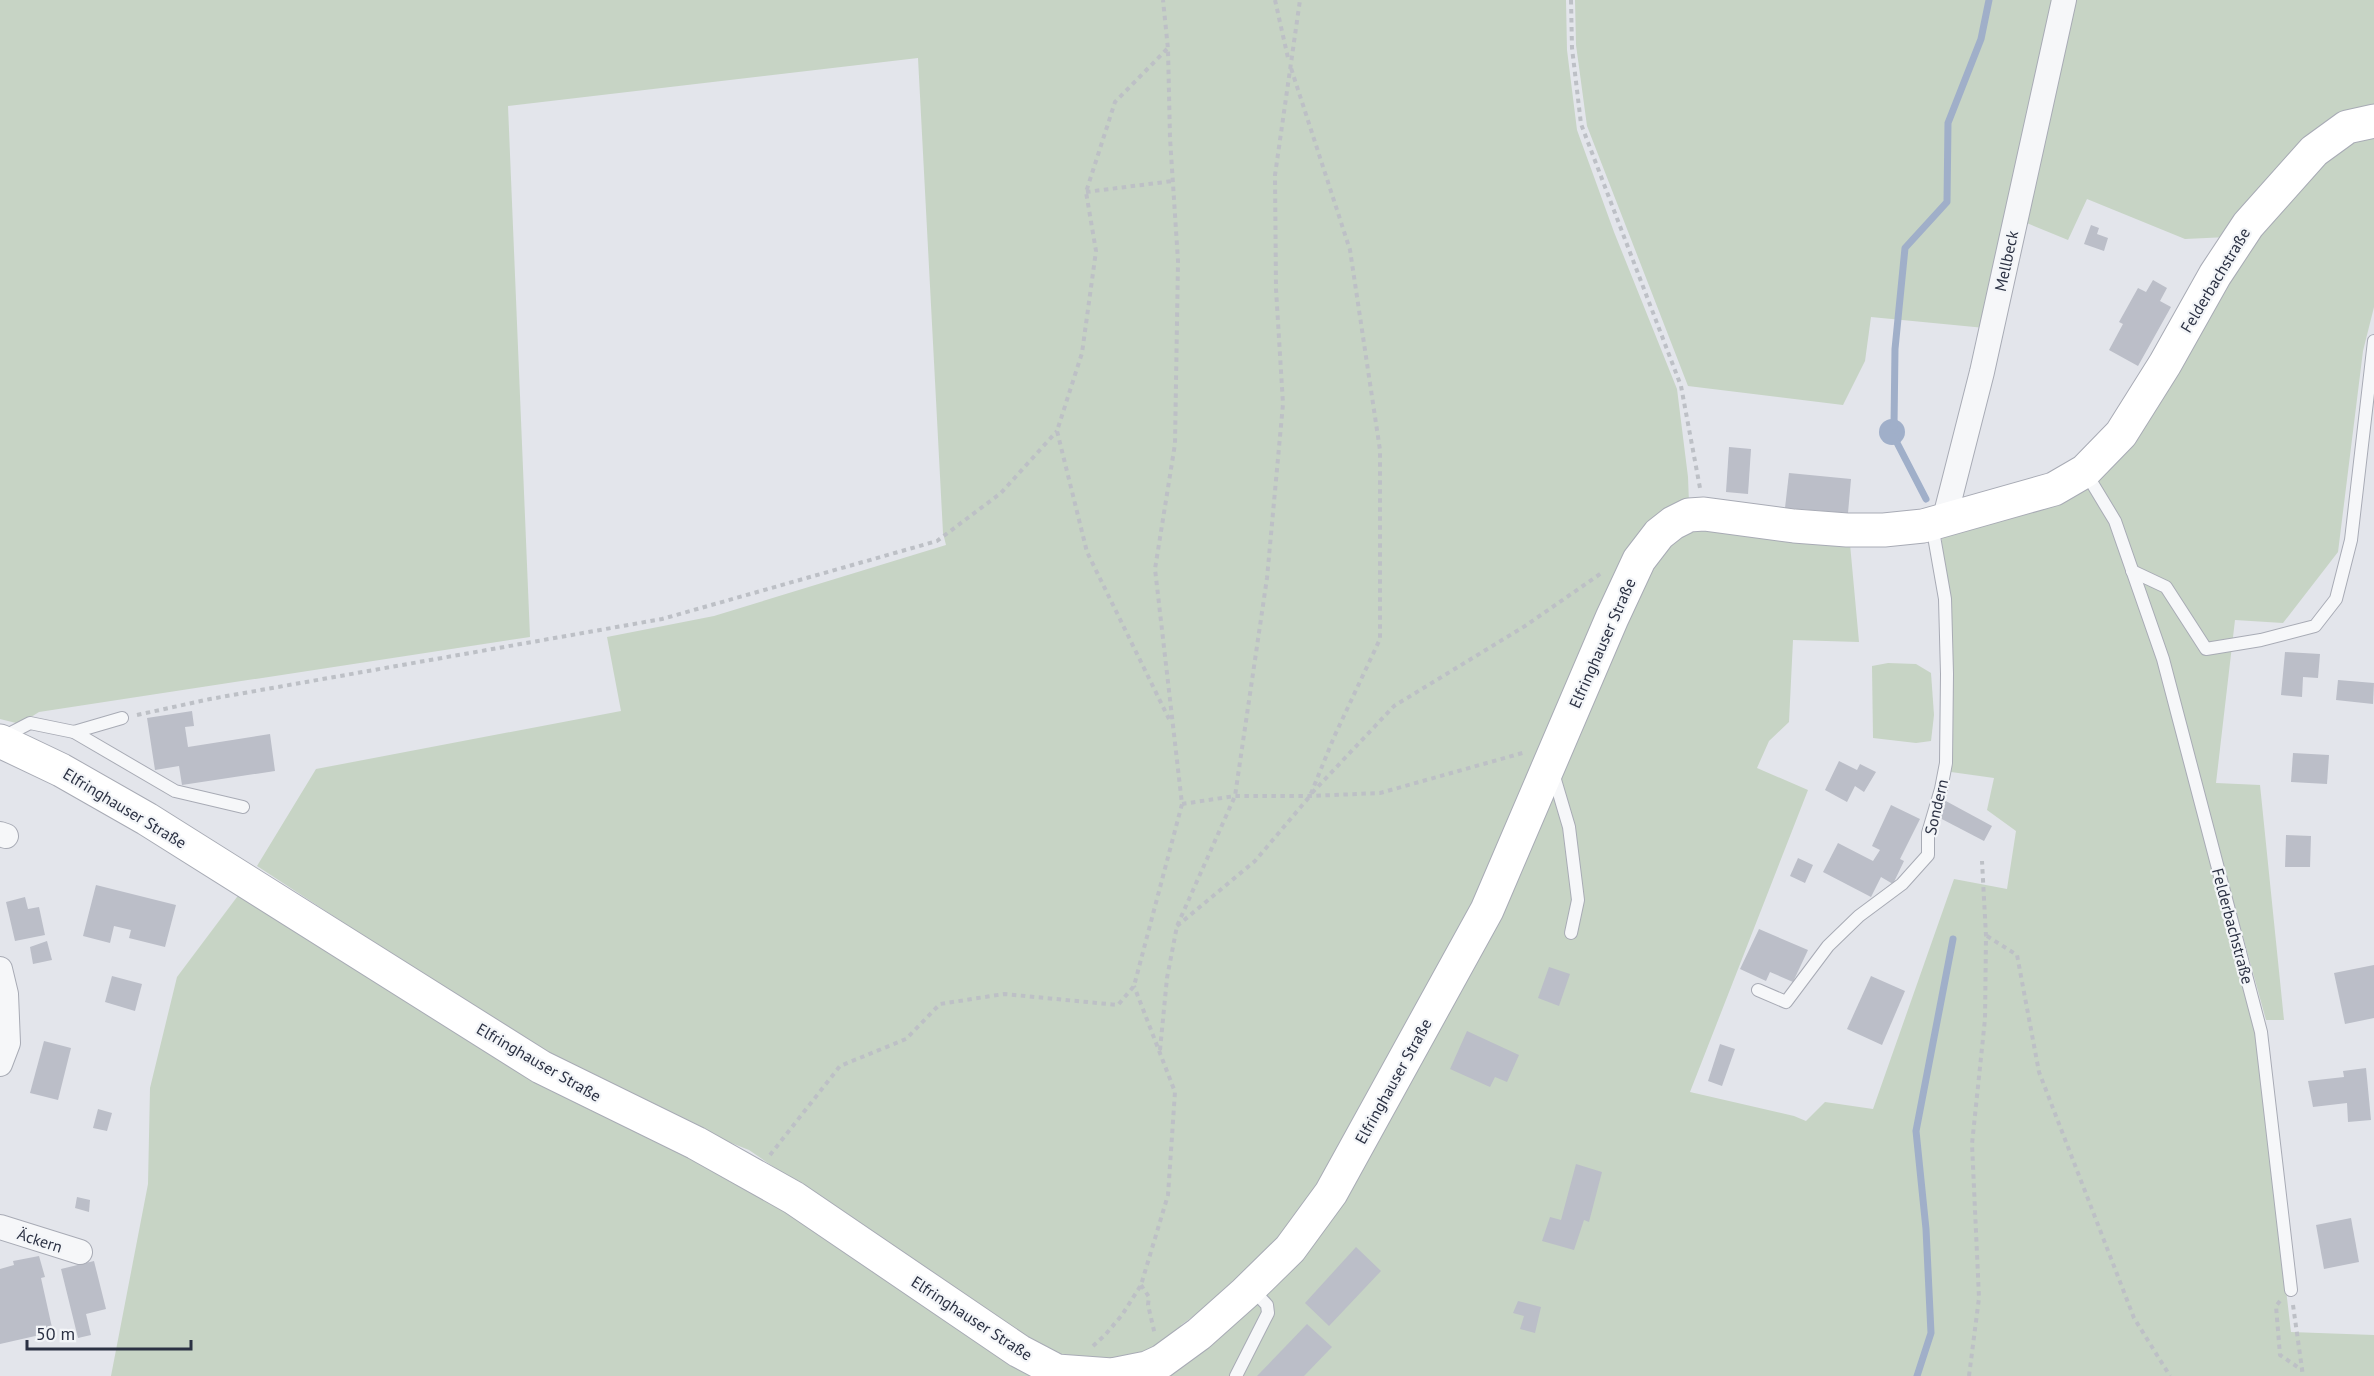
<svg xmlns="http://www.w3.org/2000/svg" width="2374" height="1376" font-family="'PT Sans',sans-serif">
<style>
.green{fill:#c7d4c5}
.water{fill:#a0afc9}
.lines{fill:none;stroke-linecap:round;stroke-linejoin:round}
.stream{stroke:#a0afc9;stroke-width:7}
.building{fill:#bbbec8}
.lane-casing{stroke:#a8abb5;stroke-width:14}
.street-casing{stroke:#a8abb5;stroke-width:26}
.secondary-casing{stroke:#a8abb5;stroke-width:35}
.path{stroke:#bdc0c6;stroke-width:4;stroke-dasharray:4.5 4.5;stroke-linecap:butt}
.lane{stroke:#f6f7f9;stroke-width:12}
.street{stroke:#f6f7f9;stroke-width:24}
.secondary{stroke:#fff;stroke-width:33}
.labels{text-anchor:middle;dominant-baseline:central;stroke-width:4.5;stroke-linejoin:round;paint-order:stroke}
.street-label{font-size:16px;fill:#2b3143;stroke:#f3f5f8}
</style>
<rect width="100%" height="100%" fill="#e3e5eb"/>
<g class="green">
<path d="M 0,0 L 1566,0 L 1567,50 L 1577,130 L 1614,232 L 1677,389 L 1688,477 L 1689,503 L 1672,513 L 1646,534 L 1631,561 L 1479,906 L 1323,1191 L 1282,1240 L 1230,1290 L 1181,1325 L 1189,1349 L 1251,1305 L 1299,1259 L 1343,1203 L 1481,949 L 1578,719 L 1645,571 L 1666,538 L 1681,527 L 1713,522 L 1775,529 L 1850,544 L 1859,642 L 1793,640 L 1789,722 L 1769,741 L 1757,768 L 1808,790 L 1690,1092 L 1794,1116 L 1806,1121 L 1825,1102 L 1873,1109 L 1954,879 L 2007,889 L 2016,831 L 1987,810 L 1994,778 L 1951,772 L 1953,761 C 1953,708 1954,654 1950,600 C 1948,575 1939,553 1943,528 L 2039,501 L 2088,483 L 2109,520 L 2159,658 L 2256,1035 L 2291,1332 L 2374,1335 L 2374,1376 L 1059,1376 L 1057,1361 L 749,1150 L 711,1135 L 538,1050 L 257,866 L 316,769 L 621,711 L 607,637 L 714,616 L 946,545 L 943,533 L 918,58 L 508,106 L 530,637 L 39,712 L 20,724 L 0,719 Z"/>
<path d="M 1575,0 L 2058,0 L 1985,328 L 1871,317 L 1865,361 L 1843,405 L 1688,386 L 1587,126 L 1576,45 Z"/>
<path d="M 2071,0 L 2374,0 L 2374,110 L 2228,237 L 2185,239 L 2087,199 L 2068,240 L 2022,221 Z"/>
<path d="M 2374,133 L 2374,307 L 2363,351 L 2338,552 L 2283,623 L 2235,620 L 2216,783 L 2260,785 L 2284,1020 L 2266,1020 L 2166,657 L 2093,475 L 2235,259 L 2342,141 Z"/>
<path d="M 1888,663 L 1916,664 L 1931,673 L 1934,715 L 1931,741 L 1916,743 L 1873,738 L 1872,666 Z"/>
<path d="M 240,893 L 700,1156 L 1053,1376 L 111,1376 L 148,1184 L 150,1088 L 177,977 Z"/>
</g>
<circle class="water" cx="1892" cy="432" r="13"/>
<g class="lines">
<g class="stream">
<path d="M 1894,426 L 1895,349 L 1905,248 L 1947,202 L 1948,123 L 1981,39 L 1989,0"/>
<path d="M 1894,437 L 1926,499"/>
<path d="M 1917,1376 L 1931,1333 L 1926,1229 L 1916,1131 L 1953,939"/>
</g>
</g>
<g class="building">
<path d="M 2091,225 L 2099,228 L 2097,234 L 2108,238 L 2104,251 L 2084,244 Z"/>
<path d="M 2153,280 L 2167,288 L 2160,301 L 2171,307 L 2138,366 L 2109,350 L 2123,324 L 2119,322 L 2138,288 L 2146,292 Z"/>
<path d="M 1729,447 L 1751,449 L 1748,494 L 1726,492 Z"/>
<path d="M 1789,473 L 1851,479 L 1848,513 L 1785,508 Z"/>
<path d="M 2285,652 L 2320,654 L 2318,678 L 2303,677 L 2302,697 L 2281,695 Z"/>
<path d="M 2338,680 L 2374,683 L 2373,704 L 2336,700 Z"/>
<path d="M 192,711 L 194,726 L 185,727 L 188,747 L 270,734 L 275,771 L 182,785 L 179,766 L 155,770 L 147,718 Z"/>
<path d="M 2293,753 L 2329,755 L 2327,784 L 2291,782 Z"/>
<path d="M 1839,761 L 1857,770 L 1860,764 L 1876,772 L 1864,792 L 1855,786 L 1847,802 L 1825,790 Z"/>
<path d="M 1944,800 L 1992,826 L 1984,841 L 1936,816 Z"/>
<path d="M 1891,805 L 1920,819 L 1900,859 L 1904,861 L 1893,884 L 1881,877 L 1871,897 L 1823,872 L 1838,843 L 1873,861 L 1880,850 L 1872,846 Z"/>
<path d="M 2286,835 L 2311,836 L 2310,867 L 2285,867 Z"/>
<path d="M 1798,858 L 1813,865 L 1805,883 L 1790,876 Z"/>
<path d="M 96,885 L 176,905 L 165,947 L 129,938 L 131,930 L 114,926 L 110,943 L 83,936 Z"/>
<path d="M 25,897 L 28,909 L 39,907 L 45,935 L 15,941 L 6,902 Z"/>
<path d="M 1759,929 L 1808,950 L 1793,982 L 1770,972 L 1766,981 L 1740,969 Z"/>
<path d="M 47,941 L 52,960 L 33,964 L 30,947 Z"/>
<path d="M 2374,965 L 2374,1018 L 2345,1024 L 2334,973 Z"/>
<path d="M 1549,967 L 1570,974 L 1559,1006 L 1538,998 Z"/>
<path d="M 112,976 L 142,984 L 135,1011 L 105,1002 Z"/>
<path d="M 1871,976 L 1905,991 L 1882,1045 L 1847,1029 Z"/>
<path d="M 1467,1031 L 1519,1055 L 1507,1082 L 1495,1077 L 1490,1087 L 1450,1069 Z"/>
<path d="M 44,1041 L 71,1048 L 58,1100 L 30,1093 Z"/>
<path d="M 1720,1044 L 1735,1049 L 1722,1086 L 1708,1081 Z"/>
<path d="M 2366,1068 L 2371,1120 L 2348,1122 L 2347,1103 L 2313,1107 L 2308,1081 L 2344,1077 L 2343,1071 Z"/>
<path d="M 98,1109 L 112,1113 L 107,1131 L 93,1128 Z"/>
<path d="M 1576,1164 L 1602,1172 L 1589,1222 L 1584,1220 L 1574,1250 L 1542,1241 L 1550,1217 L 1561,1220 Z"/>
<path d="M 77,1197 L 90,1200 L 89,1212 L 75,1208 Z"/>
<path d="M 2351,1218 L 2359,1262 L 2324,1269 L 2316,1225 Z"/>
<path d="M 1356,1247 L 1381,1271 L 1329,1326 L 1305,1303 Z"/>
<path d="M 39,1256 L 45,1277 L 41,1278 L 53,1332 L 0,1344 L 0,1269 L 14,1265 L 13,1261 Z"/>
<path d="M 94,1261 L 106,1309 L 86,1314 L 91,1335 L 78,1338 L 61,1269 Z"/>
<path d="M 1518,1301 L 1541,1307 L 1535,1333 L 1520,1329 L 1524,1316 L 1513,1313 Z"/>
<path d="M 1307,1324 L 1332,1347 L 1304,1376 L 1257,1376 Z"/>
</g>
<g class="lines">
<g class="lane-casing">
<g id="lane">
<path d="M 2086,473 L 2115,521 L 2163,659 L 2261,1032 L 2291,1290"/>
<path d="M 2132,571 L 2166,587 L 2206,649 L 2261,640 L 2315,626 L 2336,599 L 2351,540 L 2374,341"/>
<path d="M 74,732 L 175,791 L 243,807"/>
<path d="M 3,737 L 30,723 L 74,732 L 122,718"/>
<path d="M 1553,773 L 1569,827 L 1578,900 L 1571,933"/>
<path d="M 1758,990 L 1786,1002 L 1828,946 L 1859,916 L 1902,884 L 1928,855 L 1928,833 L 1941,789 L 1946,763 L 1947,674 L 1945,599 L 1932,525"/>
<path d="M 1236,1376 L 1268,1313 L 1267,1305 L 1252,1289"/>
</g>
</g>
<g class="street-casing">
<g id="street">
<path d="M 1944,521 L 1982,372 L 2064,0"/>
<path d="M 0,834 L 6,836"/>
<path d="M 0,969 L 6,994 L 8,1043 L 0,1064"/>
<path d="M 0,1227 L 80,1252"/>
</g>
</g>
<g class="secondary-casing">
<path id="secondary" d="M 0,741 L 61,770 L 147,819 L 541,1067 L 696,1143 L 794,1198 L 1019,1351 L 1057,1371 L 1112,1375 L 1147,1368 L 1162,1361 L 1199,1334 L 1245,1293 L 1290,1249 L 1331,1193 L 1487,910 L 1612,618 L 1639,560 L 1659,534 L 1673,523 L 1689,515 L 1704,514 L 1794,526 L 1847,530 L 1884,530 L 1923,526 L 2054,489 L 2085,471 L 2121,434 L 2165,364 L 2215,275 L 2248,225 L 2314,151 L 2347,127 L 2374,121"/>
</g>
<g class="path">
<path d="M 1275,0 L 1288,58"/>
<path d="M 1571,0 L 1572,48 L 1581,124 L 1681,386 L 1700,488"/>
<path d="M 1167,49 L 1115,102 L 1086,192 L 1096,251 L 1082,353 L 1057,431 L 1087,552 L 1169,719"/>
<path d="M 1086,192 L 1173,181"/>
<path d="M 137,715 L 210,699 L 662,619 L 937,541 L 1001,493 L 1057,431"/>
<path d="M 1312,793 L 1394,706 L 1525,626 L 1603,572"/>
<path d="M 1182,804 L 1235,796 L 1310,796 L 1380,793 L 1526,752"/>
<path d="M 1177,926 L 1255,861 L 1310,796 L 1334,737 L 1380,639 L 1380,450 L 1350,250 L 1290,65"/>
<path d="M 1987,936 L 2017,955 L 2039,1072 L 2134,1318 L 2170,1376"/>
<path d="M 1160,1050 L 1167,978 L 1177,926 L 1235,796 L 1267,578 L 1283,404 L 1276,289 L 1275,175 L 1300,0"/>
<path d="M 770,1155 L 840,1066 L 906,1039 L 940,1004 L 1004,994 L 1118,1005 L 1134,986 L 1182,804 L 1155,569 L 1175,444 L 1178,261 L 1170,138 L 1168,49 L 1163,0"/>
<path d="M 1141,1285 L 1149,1297 L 1148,1305 L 1155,1335"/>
<path d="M 2280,1301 L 2276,1306 L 2280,1355 L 2302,1370"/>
<path d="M 2293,1305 L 2303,1376"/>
<path d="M 1093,1346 L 1105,1335 L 1122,1315 L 1141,1285 L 1168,1195 L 1175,1092 L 1134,986"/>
<path d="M 1969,1376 L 1979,1298 L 1972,1144 L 1985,1019 L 1986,936 L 1982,861"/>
</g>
<use href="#lane" class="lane"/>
<use href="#street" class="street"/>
<use href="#secondary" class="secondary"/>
</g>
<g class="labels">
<g class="street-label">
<text transform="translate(2006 261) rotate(-78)">Mellbeck</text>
<text transform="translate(2215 280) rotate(-59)">Felderbachstraße</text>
<text transform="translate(1602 643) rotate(-66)">Elfringhauser Straße</text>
<text transform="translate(1936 807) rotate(-77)">Sondern</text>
<text transform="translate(125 808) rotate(31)">Elfringhauser Straße</text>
<text transform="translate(2233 926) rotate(75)">Felderbachstraße</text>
<text transform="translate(539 1062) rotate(30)">Elfringhauser Straße</text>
<text transform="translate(1393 1081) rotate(-61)">Elfringhauser Straße</text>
<text transform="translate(40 1240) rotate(18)">Äckern</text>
<text transform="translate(972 1318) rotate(33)">Elfringhauser Straße</text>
</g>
</g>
<path d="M27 1340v9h164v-9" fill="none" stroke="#2b3143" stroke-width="3"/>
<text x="36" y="1340" font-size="18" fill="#2b3143" stroke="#f3f5f8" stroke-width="4.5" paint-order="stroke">50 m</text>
</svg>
